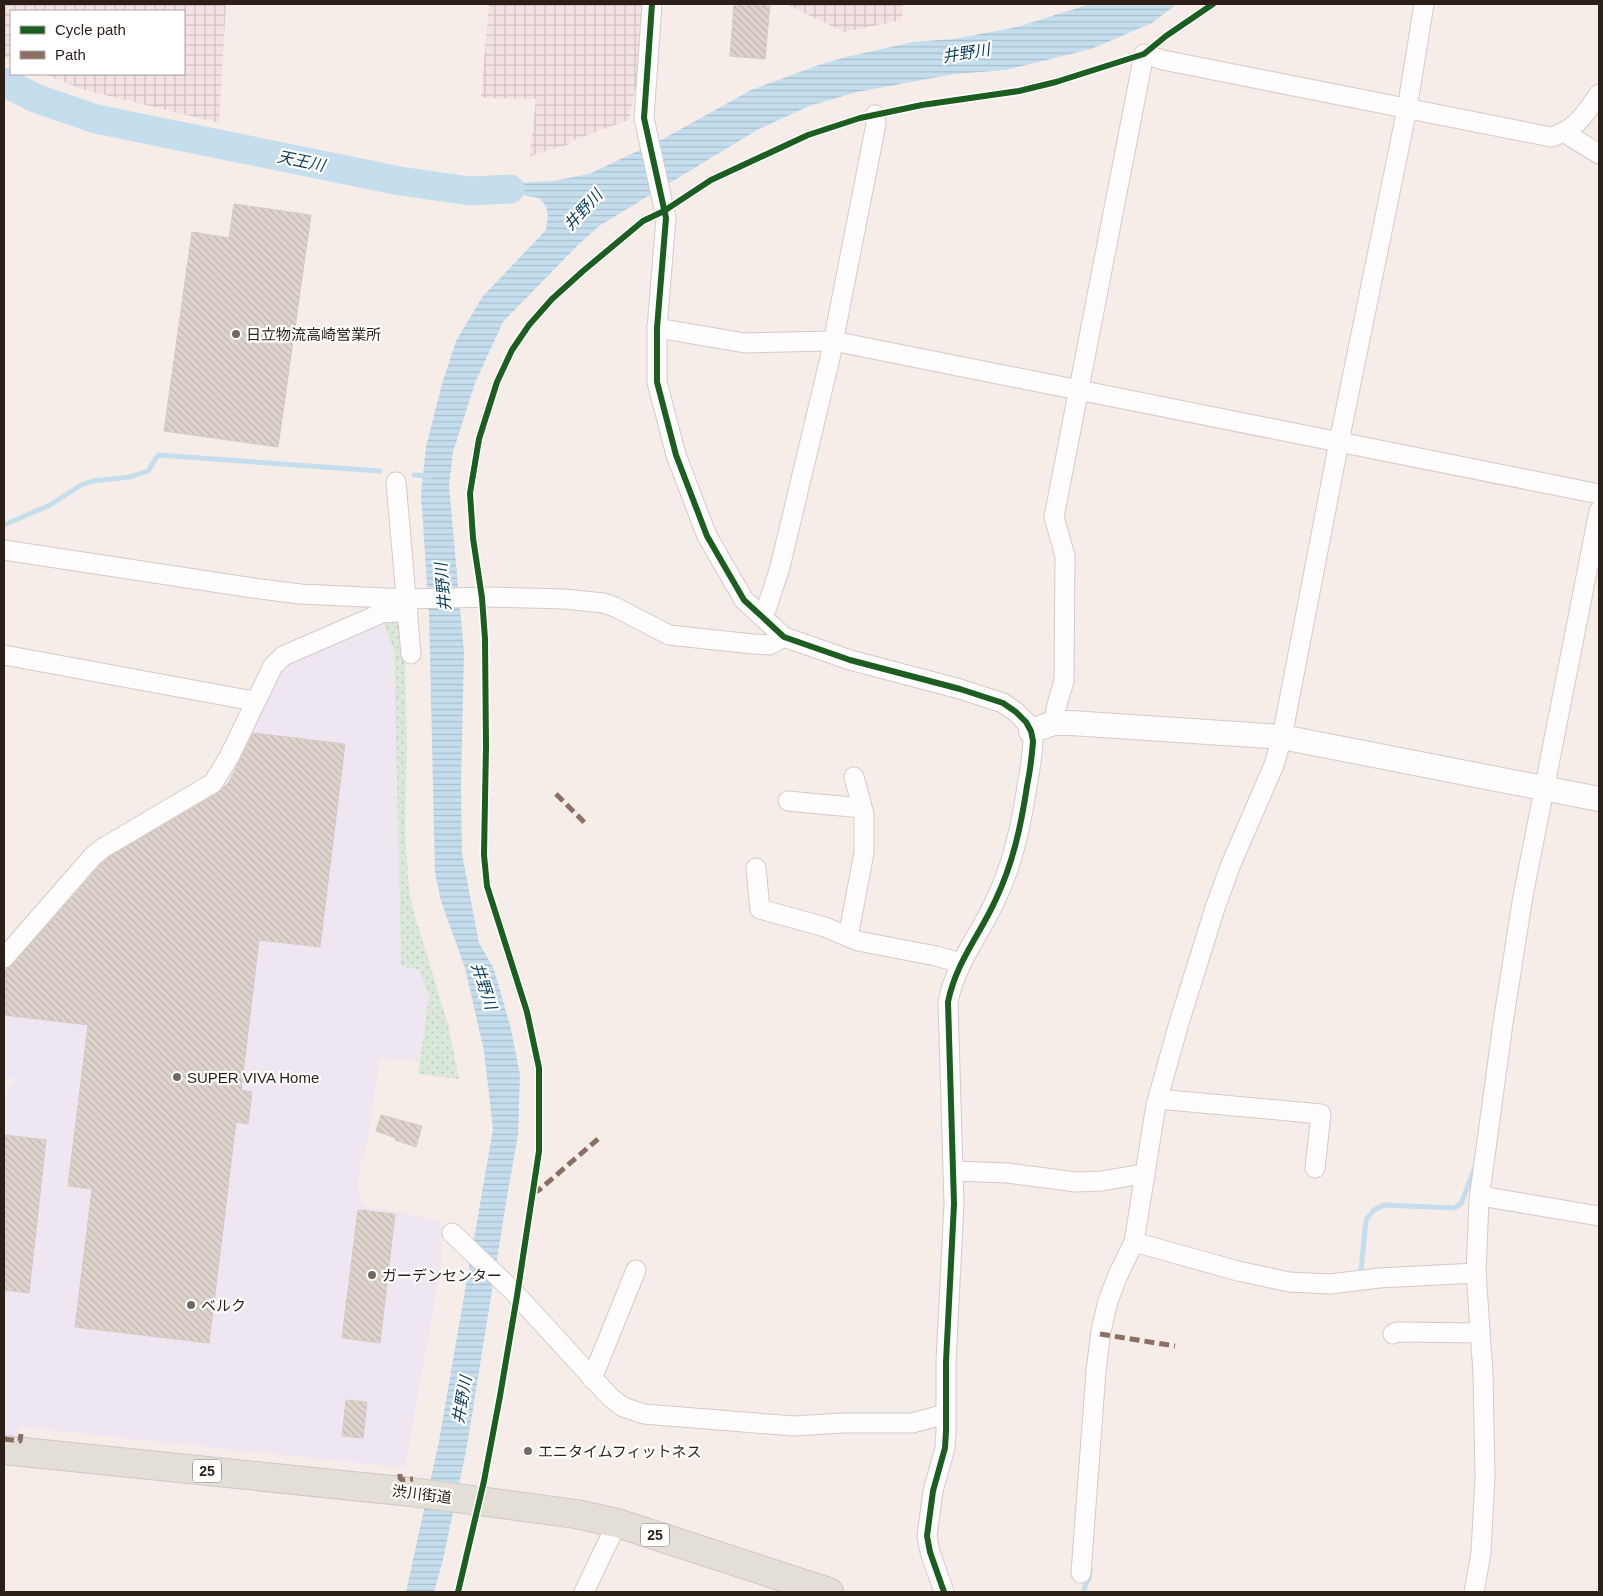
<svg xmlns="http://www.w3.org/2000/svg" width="1603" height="1596" font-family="Helvetica,'Noto Sans JP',sans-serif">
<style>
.commercial{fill:#eee7f1}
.industrial{fill:url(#industrial-grid)}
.grass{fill:url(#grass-dots)}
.water{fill:url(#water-rules)}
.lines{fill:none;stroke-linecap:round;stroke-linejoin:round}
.stream{stroke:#c4deee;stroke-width:5}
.river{stroke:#c4deee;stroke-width:29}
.building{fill:url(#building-back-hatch);stroke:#d4cac4}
.minor-casing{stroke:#d5cac5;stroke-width:21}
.tertiary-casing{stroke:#d5cac5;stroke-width:26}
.primary-casing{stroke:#cdc7c4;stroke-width:30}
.minor{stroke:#fefcfc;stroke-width:19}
.tertiary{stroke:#fefcfc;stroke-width:24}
.primary{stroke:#e3dfd7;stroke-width:28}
.quiet{stroke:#8d6e63;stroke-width:5;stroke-dasharray:10 5;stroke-linecap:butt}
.cycleway-casing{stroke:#fff;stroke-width:9}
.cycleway{stroke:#1b5e20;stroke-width:6}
.poi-dot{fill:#736761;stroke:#fff;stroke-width:2}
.labels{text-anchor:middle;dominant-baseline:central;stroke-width:4.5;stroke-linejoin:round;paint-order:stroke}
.shield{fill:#fff;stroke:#6b625d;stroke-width:1}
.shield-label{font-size:14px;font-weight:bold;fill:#2c1f18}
.poi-label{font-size:15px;fill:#2c1f18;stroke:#fff;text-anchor:start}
.street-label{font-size:15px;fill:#2c1f18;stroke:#fff}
.water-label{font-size:16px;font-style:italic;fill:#0a3e58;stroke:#fff}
</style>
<defs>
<pattern id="industrial-grid" width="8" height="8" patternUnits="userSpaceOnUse" patternTransform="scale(1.25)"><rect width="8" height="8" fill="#f3e1e3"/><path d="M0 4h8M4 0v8" fill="none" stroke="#d0c1c2"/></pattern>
<pattern id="grass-dots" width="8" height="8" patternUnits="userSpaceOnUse" patternTransform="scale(1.25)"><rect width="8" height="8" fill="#dae8da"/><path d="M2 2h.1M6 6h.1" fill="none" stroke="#bbc7ba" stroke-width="1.8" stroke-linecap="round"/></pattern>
<pattern id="water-rules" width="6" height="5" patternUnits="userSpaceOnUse" patternTransform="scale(1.25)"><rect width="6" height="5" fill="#c4deee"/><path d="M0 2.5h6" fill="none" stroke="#a9becb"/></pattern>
<pattern id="building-back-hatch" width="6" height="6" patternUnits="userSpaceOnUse" patternTransform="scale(1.25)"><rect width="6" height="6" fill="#dfd4cd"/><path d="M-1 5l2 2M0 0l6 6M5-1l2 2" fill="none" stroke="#c0b6af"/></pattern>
</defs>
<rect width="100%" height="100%" fill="#f6ede9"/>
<path class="commercial" d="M 383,622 L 394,650 L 401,966 L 419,969 L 429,995 L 419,1062 L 380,1058 L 368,1138 L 361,1164 L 358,1182 L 359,1196 L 363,1205 L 440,1221 L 443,1226 L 441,1264 L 405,1468 L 19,1427 L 17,1437 L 4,1436 L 4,1093 L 6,1095 L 17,1079 L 4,1077 L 4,967 L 101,859 L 221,784 L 279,673 L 288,662 Z"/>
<g class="industrial">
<path d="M 4,4 L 226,4 L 219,123 L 81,89 L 44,74 L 184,74 L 184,11 L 11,11 L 11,60 L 4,57 Z"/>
<path d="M 489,4 L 644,4 L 641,59 L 629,120 L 571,141 L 570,144 L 530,156 L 536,99 L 481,98 Z"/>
<path d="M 786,4 L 903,4 L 902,20 L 844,32 Z"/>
</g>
<path class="grass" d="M 393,619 L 400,624 L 405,662 L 407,747 L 405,830 L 409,890 L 415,916 L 448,1024 L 459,1079 L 418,1074 L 429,995 L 419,970 L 401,966 L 394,651 L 383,622 Z"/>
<path class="water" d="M 1090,4 L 1177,4 L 1152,23 L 1091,49 L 1006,70 L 955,74 L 857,92 L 809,106 L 757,130 L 599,226 L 578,245 L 503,322 L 475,383 L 453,452 L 449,486 L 464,652 L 461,786 L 462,854 L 479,943 L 494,969 L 511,1029 L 520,1075 L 518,1135 L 507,1197 L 467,1446 L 443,1560 L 434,1592 L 406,1592 L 439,1441 L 493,1129 L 484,1051 L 465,968 L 441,901 L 435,873 L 429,613 L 421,494 L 426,447 L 442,384 L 456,341 L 483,296 L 546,230 L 548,215 L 546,206 L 539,198 L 516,194 L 479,197 L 470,191 L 484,185 L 553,181 L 589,174 L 663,139 L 751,90 L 819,65 L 846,57 L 913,42 L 954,39 L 1017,27 Z"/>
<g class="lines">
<g class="stream">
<path d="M 414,475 L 429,476"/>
<path d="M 4,525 L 50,505 L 81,485 L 93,481 L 130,477 L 148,471 L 158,455 L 380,471"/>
<path d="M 1358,1273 L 1361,1271 L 1366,1220 L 1374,1210 L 1384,1205 L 1454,1208 L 1461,1204 L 1475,1167"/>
<path d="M 1084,1589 L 1089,1578 L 1090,1570"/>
</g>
<path class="river" d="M 4,82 L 35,98 L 96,119 L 400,181 L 470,191 L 510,189"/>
</g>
<g class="building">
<path d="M 734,4 L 770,4 L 765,59 L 730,56 Z"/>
<path d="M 234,204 L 311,215 L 278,447 L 164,431 L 192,232 L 229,238 Z"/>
<path d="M 253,733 L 345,744 L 320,947 L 259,940 L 241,1090 L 252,1092 L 248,1124 L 236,1122 L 209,1343 L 75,1327 L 92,1189 L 68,1186 L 88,1025 L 4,1015 L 4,971 L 12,965 L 101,864 L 109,857 L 219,792 L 229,782 Z"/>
<path d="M 381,1115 L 422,1126 L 416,1147 L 395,1140 L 396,1138 L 376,1131 Z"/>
<path d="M 4,1135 L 46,1140 L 29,1293 L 4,1290 Z"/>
<path d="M 358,1210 L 395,1214 L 380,1343 L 342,1338 Z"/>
<path d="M 346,1400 L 367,1402 L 363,1438 L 342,1436 Z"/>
</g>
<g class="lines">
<g class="minor-casing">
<g id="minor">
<path d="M 652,4 L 644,118 L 666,218 L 657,328 L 657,382 L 676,455 L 707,536 L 744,600 L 784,637 L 850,660 L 960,689 L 1003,703 L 1016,712 L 1026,722 L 1031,731 L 1033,741 C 1032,756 1030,771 1027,786 C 1021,826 1013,863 996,899 C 980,935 956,962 948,1002 L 954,1204 L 946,1362 L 946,1431 L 945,1448 L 933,1491 L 927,1536 L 930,1552 L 944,1592"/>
<path d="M 1565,133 L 1599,154"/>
<path d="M 657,328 L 745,343 L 833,341 L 1599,494"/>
<path d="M 396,482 L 411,654"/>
<path d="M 4,550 L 253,588 L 300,594 L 407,599 L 491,597 L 565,599 L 603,603 L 615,607 L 669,635 L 753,644 L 769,645 L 784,637"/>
<path d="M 762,615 L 767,607 L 780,567 L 830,358 L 876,124 L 875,115"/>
<path d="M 4,655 L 248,700 L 254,703"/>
<path d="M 1054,723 L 1056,708 L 1064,681 L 1065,556 L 1054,517 L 1144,54 L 1163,60 L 1551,137 C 1576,130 1585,114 1599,94"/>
<path d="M 788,801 L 862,808"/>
<path d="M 756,868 L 760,909 L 825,927 L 858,941 L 936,956 L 961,963"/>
<path d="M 848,937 L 864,853 L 864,814 L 854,777"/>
<path d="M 4,958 L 93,856 L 103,848 L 213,783 L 229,757 L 273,666 L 283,656 L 382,613 L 408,611"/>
<path d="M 1158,1099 L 1321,1114 L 1315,1168"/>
<path d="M 954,1171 L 1007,1173 L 1076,1182 L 1102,1181 L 1136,1175 L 1145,1176"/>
<path d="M 1480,1196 L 1599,1216"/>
<path d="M 452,1233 L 512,1290 L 610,1397 L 623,1407 L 644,1414 L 794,1426 L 842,1423 L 912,1423 L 946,1414"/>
<path d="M 1134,1242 L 1238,1271 L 1289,1282 L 1330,1284 L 1379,1278 L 1476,1273"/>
<path d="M 1393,1334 L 1397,1332 L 1480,1333"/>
<path d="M 592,1379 L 636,1270"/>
<path d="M 1081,1573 L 1096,1371 L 1101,1331 L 1108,1301 L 1118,1275 L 1134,1242 L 1156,1105 L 1179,1023 L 1215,908 L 1231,864 L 1274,765 L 1282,737 L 1339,442 L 1407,109 L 1424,4"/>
<path d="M 584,1592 L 617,1523"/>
<path d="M 1474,1592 L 1481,1553 L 1485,1477 L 1483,1373 L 1476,1273 L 1479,1200 L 1503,1023 L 1523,896 L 1599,511"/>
</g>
</g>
<g class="tertiary-casing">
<path id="tertiary" d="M 1031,731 L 1054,723 L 1071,723 L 1282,737 L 1599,799"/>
</g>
<g class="primary-casing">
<path id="primary" d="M 4,1450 L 411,1492 L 576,1514 L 617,1523 L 829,1592"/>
</g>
<use href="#minor" class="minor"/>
<use href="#tertiary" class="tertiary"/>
<use href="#primary" class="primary"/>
<g class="quiet">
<path d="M 556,794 L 587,825"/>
<path d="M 533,1193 L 539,1190 L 598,1139"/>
<path d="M 1100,1334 L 1175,1346"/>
<path d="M 4,1439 L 20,1441 L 21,1434"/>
<path d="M 400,1474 L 400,1478 L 402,1480 L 413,1479"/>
</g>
<g class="cycleway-casing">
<g id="cycleway">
<path d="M 652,4 L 644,118 L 666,218 L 657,328 L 657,382 L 676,455 L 707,536 L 744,600 L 784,637 L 850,660 L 960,689 L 1003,703 L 1016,712 L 1026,722 L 1031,731 L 1033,741 C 1032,756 1030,771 1027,786 C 1021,826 1013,863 996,899 C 980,935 956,962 948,1002 L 954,1204 L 946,1362 L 946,1431 L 945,1448 L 933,1491 L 927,1536 L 930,1552 L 944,1592"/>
<path d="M 458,1592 L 484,1481 L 500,1396 L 517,1296 L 539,1151 L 539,1068 L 527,1012 L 487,886 L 484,855 L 486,746 L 485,639 L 482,598 L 473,538 L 470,493 L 479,439 L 497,382 L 512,350 L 529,325 L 552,299 L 583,271 L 643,221 L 664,211 L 711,180 L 808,135 L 860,118 L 922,105 L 1019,91 L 1056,82 L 1144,54 L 1166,36 L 1213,4"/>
</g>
</g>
<use href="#cycleway" class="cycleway"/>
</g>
<g class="poi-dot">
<circle cx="236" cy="334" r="5"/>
<circle cx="177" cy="1077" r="5"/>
<circle cx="372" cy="1275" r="5"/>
<circle cx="191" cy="1305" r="5"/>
<circle cx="528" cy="1451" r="5"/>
</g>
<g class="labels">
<g class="shield">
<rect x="193" y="1459.5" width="28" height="23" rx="4"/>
<rect x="641" y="1523.5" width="28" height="23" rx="4"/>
</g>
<g class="shield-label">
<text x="207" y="1471">25</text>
<text x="655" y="1535">25</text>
</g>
<g class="poi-label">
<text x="246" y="334">日立物流高崎営業所</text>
<text x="187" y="1077">SUPER VIVA Home</text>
<text x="382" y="1275">ガーデンセンター</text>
<text x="201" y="1305">ベルク</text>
<text x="538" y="1451">エニタイムフィットネス</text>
</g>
<g class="street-label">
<text transform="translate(422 1494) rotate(7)">渋川街道</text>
</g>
<g class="water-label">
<text transform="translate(966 53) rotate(-9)">井野川</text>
<text transform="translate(301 161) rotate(12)">天王川</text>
<text transform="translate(583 210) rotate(-48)">井野川</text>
<text transform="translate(443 587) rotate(-95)">井野川</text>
<text transform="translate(484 986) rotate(72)">井野川</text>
<text transform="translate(462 1400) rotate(-80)">井野川</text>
</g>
</g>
<rect width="1603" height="1596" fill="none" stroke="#2c1f18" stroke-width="10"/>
<rect x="10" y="10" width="175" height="65" fill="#ffffff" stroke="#aba5a3"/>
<rect x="20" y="26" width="25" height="8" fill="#1b5e20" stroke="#aba5a3"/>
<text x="55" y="35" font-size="15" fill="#2c1f18">Cycle path</text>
<rect x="20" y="51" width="25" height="8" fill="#8d6e63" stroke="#aba5a3"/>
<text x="55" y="60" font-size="15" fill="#2c1f18">Path</text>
</svg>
